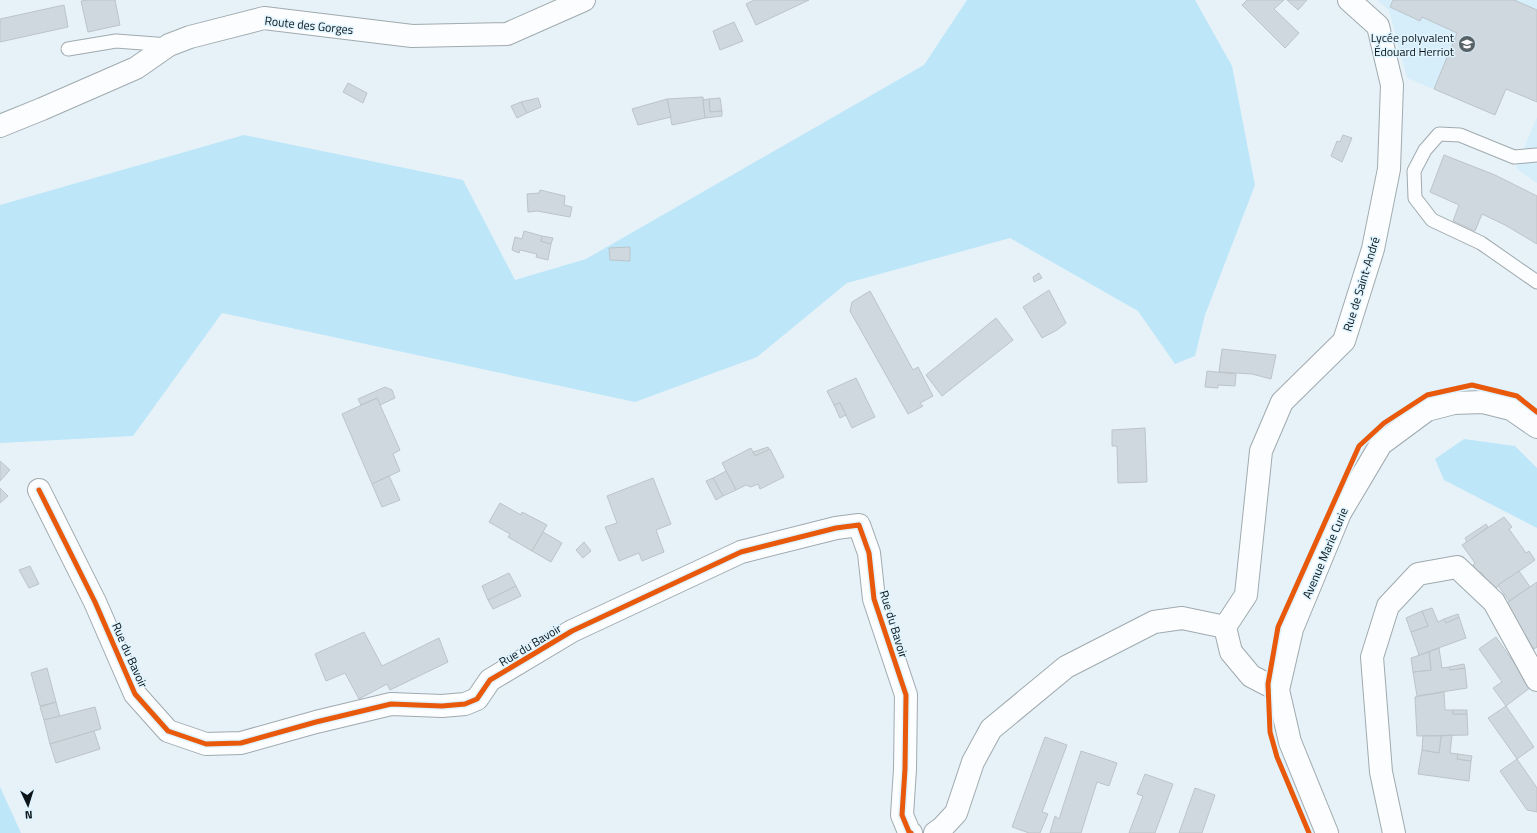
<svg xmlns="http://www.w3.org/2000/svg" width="1537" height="833" font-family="'Titillium Web',sans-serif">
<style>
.built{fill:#d6eefa}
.green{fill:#bde6f9}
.building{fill:#cfd8de;stroke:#bcc4ca}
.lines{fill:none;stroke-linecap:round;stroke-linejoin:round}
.service-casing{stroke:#a0aaaf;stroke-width:15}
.minor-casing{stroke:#a0aaaf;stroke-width:24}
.service{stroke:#fbfdfe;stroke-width:13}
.minor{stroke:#fbfdfe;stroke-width:22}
.cycleway-casing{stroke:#dff4ff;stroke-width:8}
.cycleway{stroke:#e8590c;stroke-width:5}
.labels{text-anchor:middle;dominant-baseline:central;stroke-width:3;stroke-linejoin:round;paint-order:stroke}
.street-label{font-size:12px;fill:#0c161a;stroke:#dff4ff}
.poi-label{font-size:12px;fill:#0c161a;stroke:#dff4ff;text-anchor:end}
</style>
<rect width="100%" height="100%" fill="#e6f2f8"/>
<g class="built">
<path d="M 1377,0 L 1537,0 L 1537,102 L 1506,89 L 1495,115 L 1407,78 L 1389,10 Z"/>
<path d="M 1537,117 L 1537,183 L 1516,168 Z"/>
</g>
<g class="green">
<path d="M 967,0 L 1195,0 L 1232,66 L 1255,185 L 1205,315 L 1195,356 L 1175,364 L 1138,311 L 1010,238 L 847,283 L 757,357 L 635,402 L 222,313 L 133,436 L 0,443 L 0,205 L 244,135 L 463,180 L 515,280 L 586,259 L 924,65 Z"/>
<path d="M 1464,439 L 1515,446 L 1537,468 L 1537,528 L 1444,480 L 1435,459 Z"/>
<path d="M 0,787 L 21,833 L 0,833 Z"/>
</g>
<g class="building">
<path d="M 88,0 L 115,0 L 120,25 L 88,32 L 81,1 Z"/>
<path d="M 754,0 L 809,0 L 756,25 L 746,4 Z"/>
<path d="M 1247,0 L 1284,0 L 1274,9 L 1299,33 L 1285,48 L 1242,5 Z"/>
<path d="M 1287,0 L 1307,0 L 1298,10 Z"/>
<path d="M 1393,0 L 1514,0 L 1537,10 L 1537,102 L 1506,89 L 1495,115 L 1434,89 L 1457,33 L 1422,17 L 1420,21 L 1390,7 Z"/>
<path d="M 64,5 L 68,27 L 0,42 L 0,19 Z"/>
<path d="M 734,22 L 743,41 L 720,50 L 713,31 Z"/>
<path d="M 348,83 L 367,93 L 363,103 L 343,92 Z"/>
<path d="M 703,97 L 705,118 L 672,125 L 667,99 Z"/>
<path d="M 538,98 L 541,107 L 527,113 L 521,102 Z"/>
<path d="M 720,98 L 722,111 L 710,112 L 709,99 Z"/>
<path d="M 667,99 L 671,117 L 638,125 L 632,109 Z"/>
<path d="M 709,99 L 710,112 L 722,111 L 722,116 L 705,118 L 703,100 Z"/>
<path d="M 521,102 L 527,113 L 517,118 L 511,106 Z"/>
<path d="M 1343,135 L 1352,138 L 1342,162 L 1331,156 L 1337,141 L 1340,142 Z"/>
<path d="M 1444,155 L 1495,175 L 1537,196 L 1537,244 L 1505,225 L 1482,214 L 1475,231 L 1453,221 L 1459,205 L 1430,192 Z"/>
<path d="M 540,190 L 565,196 L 564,205 L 572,207 L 570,217 L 537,211 L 528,212 L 527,194 L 539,193 Z"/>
<path d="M 524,231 L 542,236 L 541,241 L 551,244 L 548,260 L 536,257 L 537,254 L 520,250 L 519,253 L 512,250 L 515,237 L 522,239 Z"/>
<path d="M 542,236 L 553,238 L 551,244 L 541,241 Z"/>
<path d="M 630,247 L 630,261 L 610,260 L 609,248 Z"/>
<path d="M 1039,273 L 1042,278 L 1034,282 L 1033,277 Z"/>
<path d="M 1049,290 L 1066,323 L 1057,330 L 1042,338 L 1023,307 Z"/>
<path d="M 870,291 L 913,370 L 918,367 L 933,396 L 920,403 L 923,406 L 908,414 L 850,311 L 852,302 Z"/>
<path d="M 996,318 L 1013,340 L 942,396 L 926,375 Z"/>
<path d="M 1222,349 L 1276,355 L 1271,379 L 1252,374 L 1219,372 Z"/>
<path d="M 1207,371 L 1236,374 L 1235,386 L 1218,385 L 1218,388 L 1205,387 Z"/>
<path d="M 856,378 L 875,417 L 852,428 L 840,403 L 834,405 L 827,391 Z"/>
<path d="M 385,387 L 392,390 L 395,398 L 380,405 L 377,398 L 361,405 L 358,399 Z"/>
<path d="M 377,398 L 400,450 L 393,454 L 400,471 L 372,484 L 342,414 Z"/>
<path d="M 840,403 L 846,415 L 840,418 L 834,405 Z"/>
<path d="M 1145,428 L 1147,482 L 1118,483 L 1117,446 L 1112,446 L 1112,430 Z"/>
<path d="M 768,447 L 769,450 L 755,456 L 753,452 Z"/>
<path d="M 751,448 L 755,456 L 770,449 L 784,477 L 760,489 L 758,484 L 751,487 L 746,485 L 736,490 L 722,463 Z"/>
<path d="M 0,461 L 10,470 L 0,481 Z"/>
<path d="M 726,471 L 736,490 L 723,496 L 713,478 Z"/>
<path d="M 389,476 L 400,500 L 382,507 L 372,484 Z"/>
<path d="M 653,478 L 671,524 L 656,530 L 664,552 L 642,561 L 639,553 L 619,561 L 605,527 L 617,523 L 607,496 Z"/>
<path d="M 713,478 L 723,496 L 716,500 L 706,481 Z"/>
<path d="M 0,488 L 8,496 L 0,503 Z"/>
<path d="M 500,503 L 521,515 L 522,512 L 547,525 L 532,551 L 508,537 L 510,534 L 489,522 Z"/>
<path d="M 1504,517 L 1512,527 L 1509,529 L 1526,553 L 1529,551 L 1535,560 L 1493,590 L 1481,572 L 1479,573 L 1473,565 L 1475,563 L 1462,545 Z"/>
<path d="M 1486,524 L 1488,527 L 1467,542 L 1465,538 Z"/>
<path d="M 543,532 L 562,543 L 551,562 L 532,551 Z"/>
<path d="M 584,542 L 591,551 L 583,558 L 576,550 Z"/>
<path d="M 30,566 L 39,584 L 29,588 L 19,570 Z"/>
<path d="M 1519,571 L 1530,587 L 1509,601 L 1498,585 Z"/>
<path d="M 509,573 L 516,586 L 488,600 L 482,586 Z"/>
<path d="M 1537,582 L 1537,647 L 1534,649 L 1504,605 Z"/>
<path d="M 516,586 L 521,596 L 493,609 L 488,600 Z"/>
<path d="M 1432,608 L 1438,622 L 1444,619 L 1446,623 L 1459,617 L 1466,638 L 1419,655 L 1411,632 L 1428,626 L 1422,611 Z"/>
<path d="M 1422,611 L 1428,626 L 1411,632 L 1406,618 Z"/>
<path d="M 1458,614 L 1459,617 L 1446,623 L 1444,619 Z"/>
<path d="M 364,632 L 382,666 L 439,638 L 448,662 L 390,690 L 387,684 L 359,699 L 345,673 L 326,681 L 315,654 Z"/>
<path d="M 1496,637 L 1531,687 L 1506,706 L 1493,688 L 1502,682 L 1479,649 Z"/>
<path d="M 1439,648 L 1442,668 L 1449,667 L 1450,670 L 1465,668 L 1467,688 L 1417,696 L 1413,672 L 1431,670 L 1429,652 Z"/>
<path d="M 1429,652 L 1431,670 L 1413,672 L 1411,658 Z"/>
<path d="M 1464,664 L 1465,668 L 1450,670 L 1449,667 Z"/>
<path d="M 47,668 L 56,702 L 40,706 L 31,673 Z"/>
<path d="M 1444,692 L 1445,710 L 1453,710 L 1453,714 L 1467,714 L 1468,735 L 1417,736 L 1415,697 Z"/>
<path d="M 56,702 L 60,717 L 44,720 L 40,707 Z"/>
<path d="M 1506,706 L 1534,747 L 1517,759 L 1488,718 Z"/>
<path d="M 95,707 L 101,729 L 50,744 L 44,720 Z"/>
<rect x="1453" y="710" width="14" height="4"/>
<path d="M 94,731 L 100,749 L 56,763 L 50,744 Z"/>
<path d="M 1452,735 L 1450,753 L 1458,754 L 1457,759 L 1471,761 L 1469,781 L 1418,774 L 1422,750 L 1439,753 L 1441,736 Z"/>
<path d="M 1423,736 L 1441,736 L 1439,753 L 1422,750 Z"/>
<path d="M 1045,737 L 1067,745 L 1042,812 L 1048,814 L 1040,833 L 1029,833 L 1012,827 Z"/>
<path d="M 1081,751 L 1117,763 L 1109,786 L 1097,782 L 1081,833 L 1050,833 L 1055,816 L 1059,819 Z"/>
<path d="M 1458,754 L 1472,756 L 1471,761 L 1457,759 Z"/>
<path d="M 1517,759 L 1537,788 L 1537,812 L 1527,810 L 1500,771 Z"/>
<path d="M 1145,774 L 1173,784 L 1155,833 L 1129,833 L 1143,796 L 1137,794 Z"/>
<path d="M 1195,788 L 1215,795 L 1202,833 L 1179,833 Z"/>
</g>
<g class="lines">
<g class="service-casing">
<g id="service">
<path d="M 68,49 L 116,41 L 169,45"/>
<path d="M 1537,155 L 1514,157 L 1460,135 L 1439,134 L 1425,150 L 1414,171 L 1415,198 L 1432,220 L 1481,243 L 1537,282"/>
</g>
</g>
<g class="minor-casing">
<g id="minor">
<path d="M 0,126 L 42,109 L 136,68 L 169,45 L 190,37 L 264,18 L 412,36 L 507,34 L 584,0"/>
<path d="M 39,490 L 95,602 L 135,694 L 168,731 L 206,744 L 241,743 L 316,722 L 391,704 L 442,706 L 465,704 L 477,699 L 490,680 L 572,631 L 741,552 L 836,528 L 859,525 L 869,553 L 874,599 L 906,695 L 905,769 L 902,815 L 909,832 L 911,833"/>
<path d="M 1278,690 L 1251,676 L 1231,652 L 1225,627 L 1246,595 L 1261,451 L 1282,402 L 1344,341 L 1373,249 L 1389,169 L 1392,85 L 1378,26 L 1349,0"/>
<path d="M 935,833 L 942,828 L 956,813 L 973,762 L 991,729 L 1066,667 L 1154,622 L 1182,618 L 1225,627"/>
<path d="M 1327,833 L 1290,742 L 1278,690 L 1292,629 L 1340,513 L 1381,444 L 1427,410 L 1454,403 L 1483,402 L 1511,409 L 1537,427"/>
<path d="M 1394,833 L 1381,772 L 1372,657 L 1388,606 L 1418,574 L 1457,567 L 1494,602 L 1537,680"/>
</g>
</g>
<use href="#service" class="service"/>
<use href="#minor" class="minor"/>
<g class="cycleway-casing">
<g id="cycleway">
<path d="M 39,490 L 95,602 L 135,694 L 168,731 L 206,744 L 241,743 L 316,722 L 391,704 L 442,706 L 465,704 L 477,699 L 490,680 L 572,631 L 741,552 L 836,528 L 859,525 L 869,553 L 874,599 L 906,695 L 905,769 L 902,815 L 909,832 L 911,833"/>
<path d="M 1309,833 L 1277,757 L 1270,732 L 1268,684 L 1278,627 L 1359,446 L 1384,423 L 1427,395 L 1472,385 L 1517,396 L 1537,412"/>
</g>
</g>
<use href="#cycleway" class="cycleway"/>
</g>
<defs>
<g id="school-disc" transform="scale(0.9)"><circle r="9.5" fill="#586368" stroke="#dff4ff"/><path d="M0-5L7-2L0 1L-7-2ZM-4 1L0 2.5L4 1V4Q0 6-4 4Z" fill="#fff"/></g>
</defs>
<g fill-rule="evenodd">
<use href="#school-disc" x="1467" y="44"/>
</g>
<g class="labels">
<g class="street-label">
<text transform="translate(309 25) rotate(6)">Route des Gorges</text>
<text transform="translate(1361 284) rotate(-73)">Rue de Saint-André</text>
<text transform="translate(1325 553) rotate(-67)">Avenue Marie Curie</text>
<text transform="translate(894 624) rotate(73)">Rue du Bavoir</text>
<text transform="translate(530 645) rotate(-31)">Rue du Bavoir</text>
<text transform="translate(130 655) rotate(66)">Rue du Bavoir</text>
</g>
<g class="poi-label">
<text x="1454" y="37">Lycée polyvalent<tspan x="1454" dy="14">Édouard Herriot</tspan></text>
</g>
</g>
<g transform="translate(28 805) rotate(176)" stroke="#dff4ff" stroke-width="3" paint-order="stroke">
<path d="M0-3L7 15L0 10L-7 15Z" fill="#0c161a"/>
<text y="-6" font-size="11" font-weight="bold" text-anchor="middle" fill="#0c161a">N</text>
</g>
</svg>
